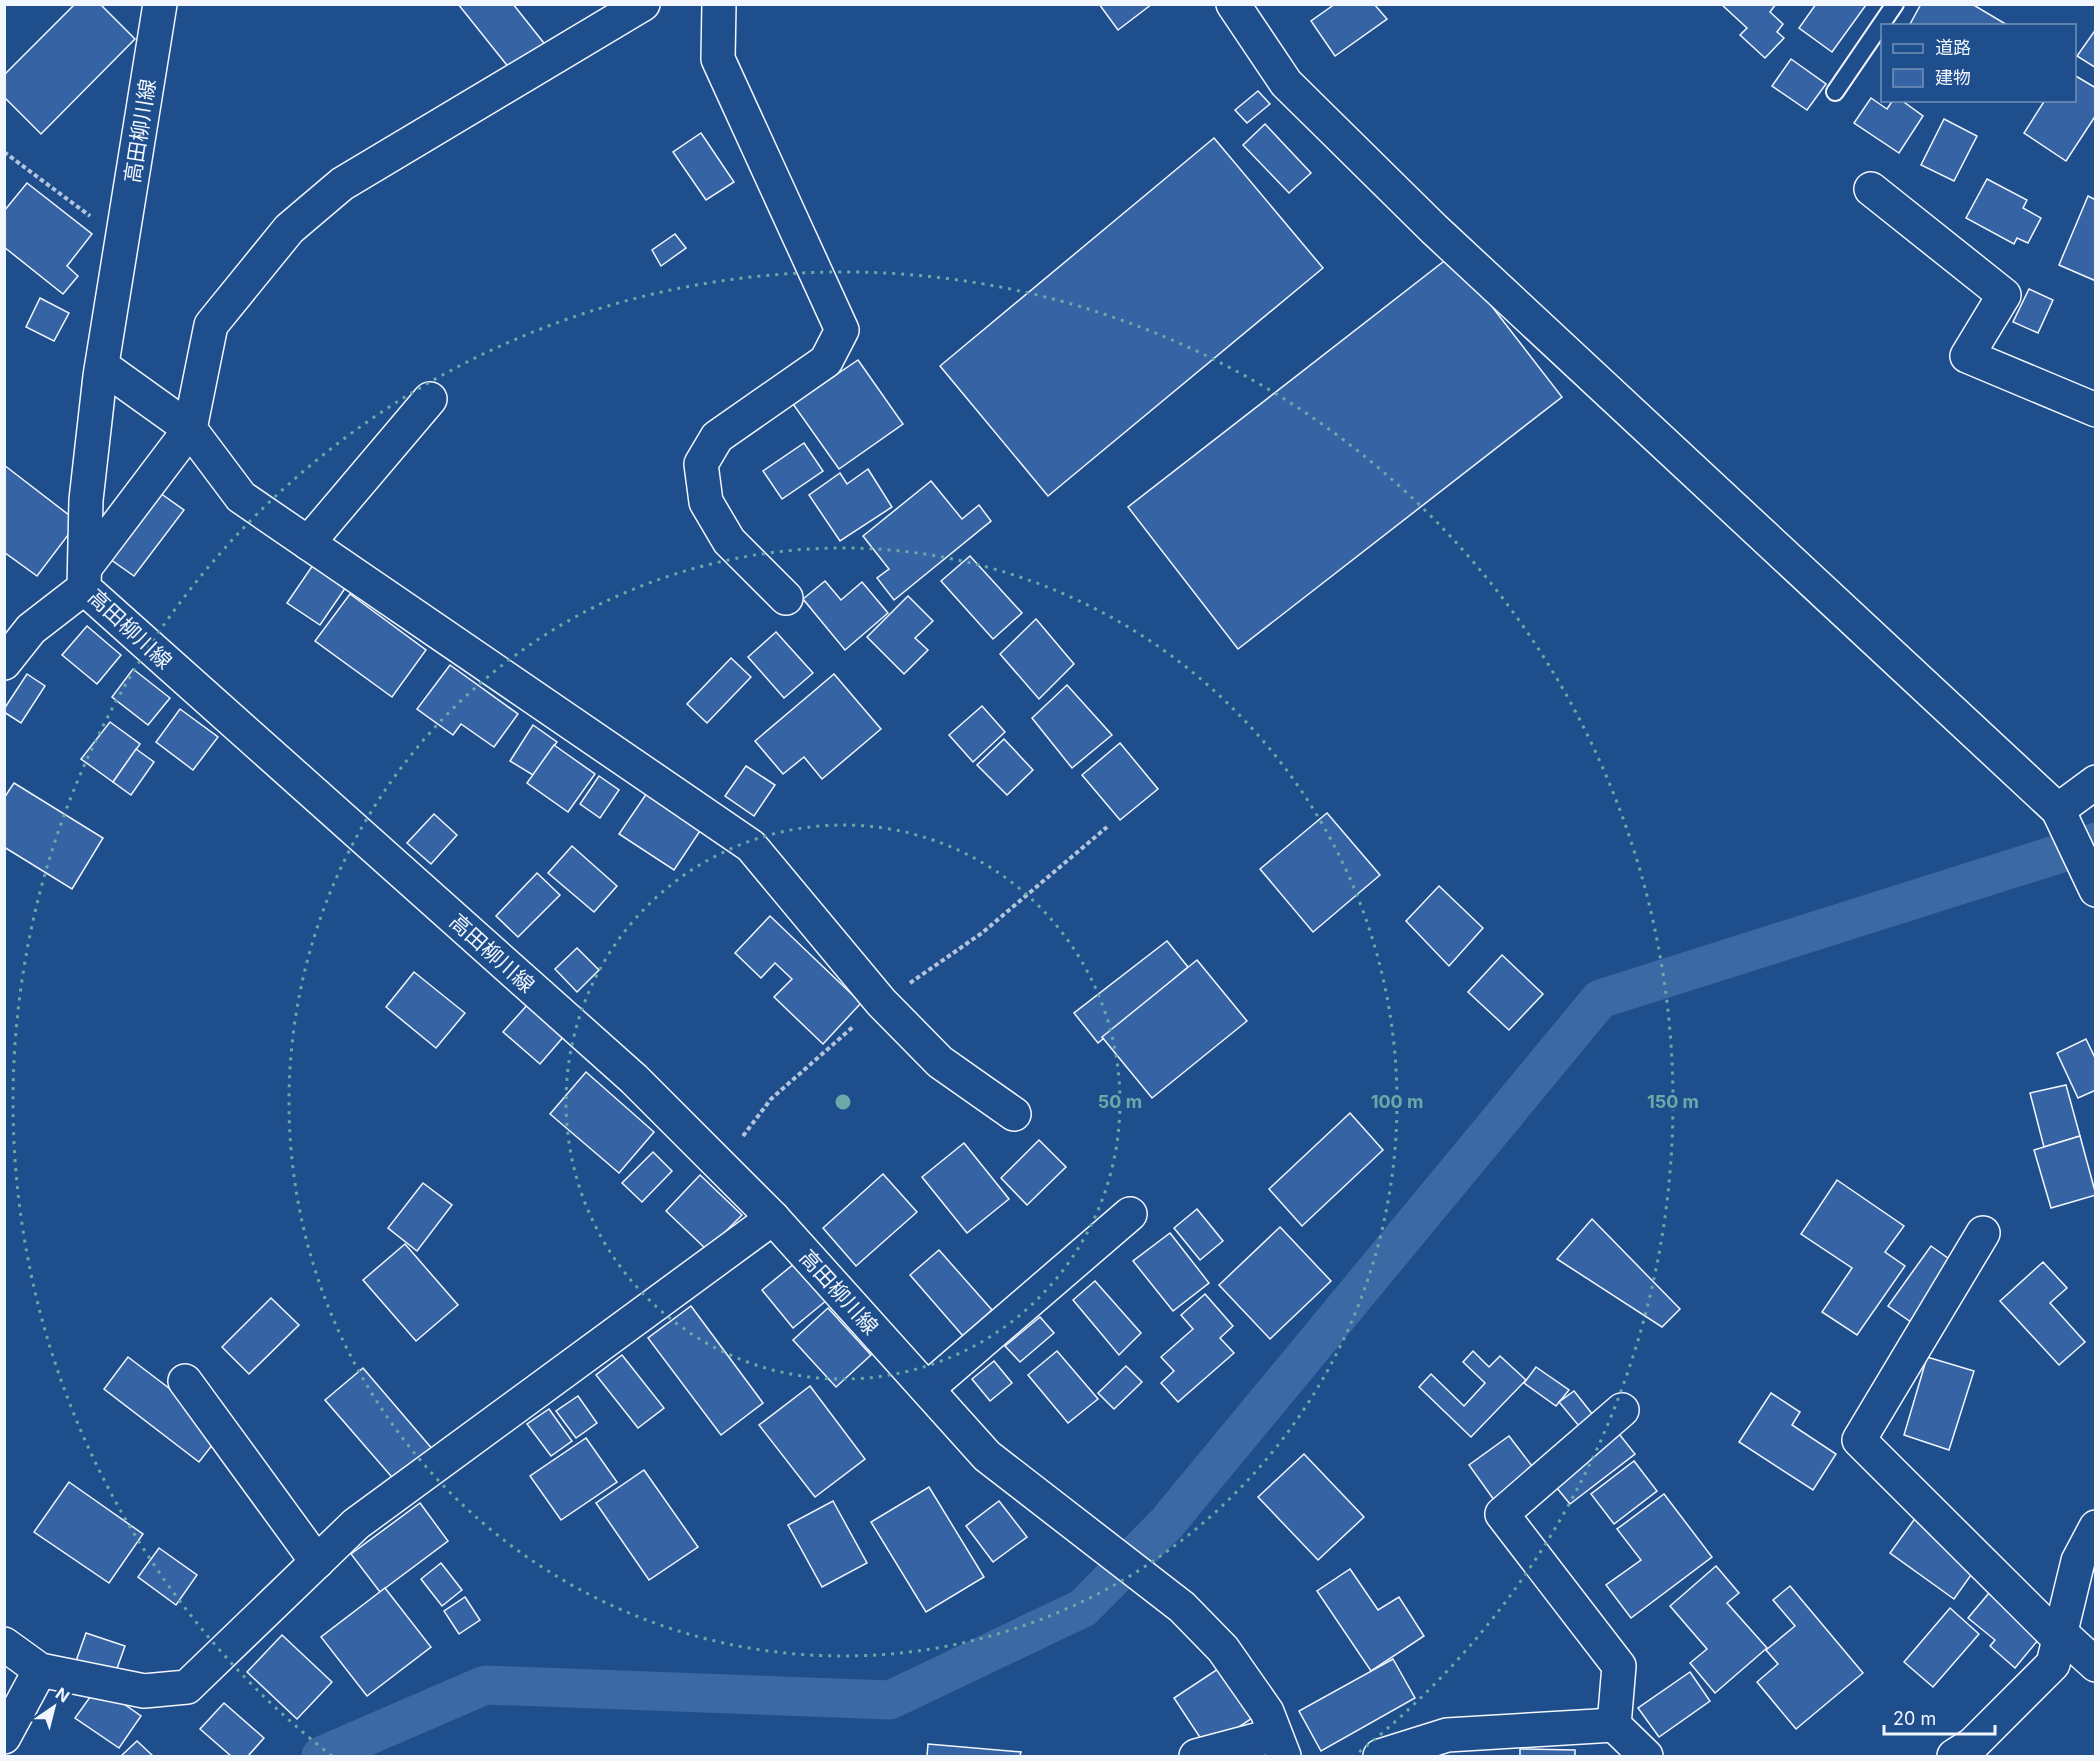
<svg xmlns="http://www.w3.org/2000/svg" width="2100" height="1761" font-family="Inter,'Noto Sans JP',sans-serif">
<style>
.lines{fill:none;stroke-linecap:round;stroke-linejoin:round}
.canal{stroke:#3b69a3;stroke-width:39}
.building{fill:#3563a3;stroke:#f2f6ff;stroke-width:1.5}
.lane-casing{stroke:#f2f6ff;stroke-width:20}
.street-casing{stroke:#f2f6ff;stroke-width:36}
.secondary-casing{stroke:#f2f6ff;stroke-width:36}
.path{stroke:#b3c4dc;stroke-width:4;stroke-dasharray:4.5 3;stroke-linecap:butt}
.lane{stroke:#1f4e8c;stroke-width:16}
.street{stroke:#1f4e8c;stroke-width:33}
.secondary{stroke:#1f4e8c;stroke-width:33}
.ring{fill:none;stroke:#6aa9a8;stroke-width:3;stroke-dasharray:3 6}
.labels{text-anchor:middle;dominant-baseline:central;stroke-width:4.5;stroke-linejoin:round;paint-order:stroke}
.street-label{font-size:21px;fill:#f2f6ff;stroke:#1f4e8c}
.centre{fill:#6aa9a8;stroke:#1f4e8c;stroke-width:3}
.ring-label{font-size:18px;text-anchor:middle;font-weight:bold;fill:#6aa9a8;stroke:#1f4e8c;stroke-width:4.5;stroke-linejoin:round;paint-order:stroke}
</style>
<rect width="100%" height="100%" fill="#1f4e8c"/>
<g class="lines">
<path class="canal" d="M 321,1756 L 485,1685 L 890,1700 L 1083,1608 L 1167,1523 L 1600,999 L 2096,842"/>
</g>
<g class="building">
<path d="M 75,4 L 100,4 L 135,39 L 41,134 L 4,97 L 4,75 Z"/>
<path d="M 458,4 L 513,4 L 551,52 L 518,79 Z"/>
<path d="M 1099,4 L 1152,4 L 1118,30 Z"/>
<path d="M 1335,4 L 1374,4 L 1387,19 L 1335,56 L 1311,21 Z"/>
<path d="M 1721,4 L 1776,4 L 1770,12 L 1783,24 L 1777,32 L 1784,38 L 1765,58 L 1740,35 L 1747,28 Z"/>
<path d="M 1816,4 L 1866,5 L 1832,52 L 1799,28 Z"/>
<path d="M 1921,4 L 1972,4 L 2009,26 L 1909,26 Z"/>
<path d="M 2096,29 L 2096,68 L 2077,56 Z"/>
<path d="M 1791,59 L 1826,84 L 1807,110 L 1772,86 Z"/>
<path d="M 2074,75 L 2096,88 L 2096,115 L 2066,161 L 2024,133 L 2045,100 L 2074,100 Z"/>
<path d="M 1258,91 L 1270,104 L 1247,123 L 1235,110 Z"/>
<path d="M 1871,98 L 1887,109 L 1893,100 L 1901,100 L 1923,116 L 1899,153 L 1854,123 Z"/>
<path d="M 1944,119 L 1977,136 L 1954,181 L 1921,165 Z"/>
<path d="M 1265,124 L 1311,173 L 1289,193 L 1243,145 Z"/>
<path d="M 701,133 L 734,182 L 706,200 L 673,152 Z"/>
<path d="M 1214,138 L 1323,268 L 1048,496 L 940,366 Z"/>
<path d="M 1987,179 L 2027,200 L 2023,208 L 2041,218 L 2028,243 L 2017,238 L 2014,244 L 1966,218 Z"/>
<path d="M 27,183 L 92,234 L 67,266 L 78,276 L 63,294 L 4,247 L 4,211 Z"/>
<path d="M 2088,196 L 2096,200 L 2096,281 L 2059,265 Z"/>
<path d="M 675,234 L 686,248 L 661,266 L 652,250 Z"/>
<path d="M 1452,255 L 1562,397 L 1238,649 L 1128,507 Z"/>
<path d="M 2029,289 L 2053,300 L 2038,333 L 2013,322 Z"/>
<path d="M 40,298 L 69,313 L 54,341 L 26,327 Z"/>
<path d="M 858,360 L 903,424 L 839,469 L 793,404 Z"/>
<path d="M 804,443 L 823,471 L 782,499 L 763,471 Z"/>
<path d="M 4,465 L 78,522 L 37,576 L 4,552 Z"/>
<path d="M 868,469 L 892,507 L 840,541 L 809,495 L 840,473 L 847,484 Z"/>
<path d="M 931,481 L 962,519 L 979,505 L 991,521 L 894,600 L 877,578 L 889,569 L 863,536 Z"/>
<path d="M 160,493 L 184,510 L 134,576 L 110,559 Z"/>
<path d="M 970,556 L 1022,613 L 993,639 L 941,581 Z"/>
<path d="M 313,565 L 346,587 L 320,625 L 287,603 Z"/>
<path d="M 825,581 L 841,600 L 862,582 L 888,613 L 845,650 L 803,599 Z"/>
<path d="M 350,594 L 426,650 L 392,697 L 315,641 Z"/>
<path d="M 908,596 L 933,621 L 915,638 L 928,650 L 904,674 L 867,637 Z"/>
<path d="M 1036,619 L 1074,664 L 1039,699 L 1000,654 Z"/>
<path d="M 87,626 L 121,655 L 97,684 L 62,655 Z"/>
<path d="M 776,632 L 813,673 L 784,698 L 748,657 Z"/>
<path d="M 731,658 L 751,677 L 707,723 L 687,704 Z"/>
<path d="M 450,665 L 518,714 L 494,747 L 461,724 L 453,735 L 417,709 Z"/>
<path d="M 133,669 L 170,698 L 148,725 L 112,697 Z"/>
<path d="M 27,674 L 45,686 L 21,723 L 4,712 L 4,709 Z"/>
<path d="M 834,674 L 881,729 L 822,779 L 804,757 L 783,774 L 755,741 Z"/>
<path d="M 1067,685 L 1112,735 L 1072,768 L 1032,718 Z"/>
<path d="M 982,706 L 1005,732 L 973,762 L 949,735 Z"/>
<path d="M 180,709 L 218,737 L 193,770 L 156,742 Z"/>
<path d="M 110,722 L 140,744 L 113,782 L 81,759 Z"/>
<path d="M 533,725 L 557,742 L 533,775 L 510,761 Z"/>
<path d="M 1004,739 L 1033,770 L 1007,795 L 977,765 Z"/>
<path d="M 1120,743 L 1158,789 L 1120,820 L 1082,775 Z"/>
<path d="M 554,745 L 595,774 L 568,812 L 527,783 Z"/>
<path d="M 136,749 L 154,762 L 131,795 L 113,782 Z"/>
<path d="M 746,766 L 775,785 L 754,816 L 725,796 Z"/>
<path d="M 599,776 L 619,790 L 600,818 L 580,804 Z"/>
<path d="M 14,783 L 103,838 L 72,889 L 4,847 L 4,798 Z"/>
<path d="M 649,790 L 704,825 L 674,870 L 619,834 Z"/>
<path d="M 1327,813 L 1380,875 L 1313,932 L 1260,869 Z"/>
<path d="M 434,814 L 457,835 L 431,864 L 407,843 Z"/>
<path d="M 572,846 L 617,886 L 594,912 L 548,873 Z"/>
<path d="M 537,873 L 560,895 L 518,937 L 496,916 Z"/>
<path d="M 1439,886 L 1483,928 L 1449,966 L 1406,921 Z"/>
<path d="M 770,916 L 861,1003 L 823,1044 L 774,997 L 792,979 L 775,963 L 761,978 L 735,953 Z"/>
<path d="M 1167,941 L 1188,967 L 1098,1043 L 1074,1013 Z"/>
<path d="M 577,948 L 599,970 L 577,992 L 555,969 Z"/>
<path d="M 1502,955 L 1543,994 L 1509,1030 L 1468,992 Z"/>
<path d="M 1197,960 L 1247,1021 L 1152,1098 L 1102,1037 Z"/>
<path d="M 414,972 L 465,1013 L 436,1048 L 386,1007 Z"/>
<path d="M 529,1003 L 565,1035 L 540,1064 L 503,1032 Z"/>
<path d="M 2086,1039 L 2096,1060 L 2096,1090 L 2078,1098 L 2057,1053 Z"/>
<path d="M 586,1072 L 654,1132 L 619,1173 L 550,1114 Z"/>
<path d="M 2066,1085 L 2080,1136 L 2044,1147 L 2030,1093 Z"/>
<path d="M 1350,1113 L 1383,1150 L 1302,1226 L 1269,1189 Z"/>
<path d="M 2080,1136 L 2096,1195 L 2051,1208 L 2034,1150 Z"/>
<path d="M 1039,1140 L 1066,1167 L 1027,1205 L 1001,1178 Z"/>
<path d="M 964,1143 L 1009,1199 L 967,1233 L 922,1177 Z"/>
<path d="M 653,1152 L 672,1171 L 642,1202 L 622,1183 Z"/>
<path d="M 883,1174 L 917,1212 L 856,1266 L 823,1228 Z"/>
<path d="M 700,1175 L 742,1215 L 707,1250 L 666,1211 Z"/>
<path d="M 1837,1180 L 1904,1226 L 1885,1252 L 1905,1266 L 1857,1335 L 1822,1312 L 1852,1268 L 1801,1234 Z"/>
<path d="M 423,1183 L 452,1205 L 417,1251 L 388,1228 Z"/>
<path d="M 1197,1209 L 1223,1241 L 1200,1260 L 1174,1228 Z"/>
<path d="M 1592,1219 L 1680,1309 L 1662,1327 L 1557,1259 Z"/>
<path d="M 1280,1227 L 1331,1281 L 1270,1339 L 1219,1285 Z"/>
<path d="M 1170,1233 L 1209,1283 L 1173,1311 L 1133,1261 Z"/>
<path d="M 405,1244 L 458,1305 L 416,1341 L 363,1280 Z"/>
<path d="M 1931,1246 L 1966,1271 L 1924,1331 L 1888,1306 Z"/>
<path d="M 939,1250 L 992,1310 L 963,1336 L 910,1275 Z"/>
<path d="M 2043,1262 L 2067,1288 L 2050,1303 L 2085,1342 L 2059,1365 L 2000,1301 Z"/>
<path d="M 795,1263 L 827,1300 L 793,1328 L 762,1290 Z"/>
<path d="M 1095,1281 L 1141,1333 L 1119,1355 L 1073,1300 Z"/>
<path d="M 1205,1294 L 1233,1326 L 1220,1338 L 1234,1353 L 1178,1402 L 1161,1383 L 1174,1371 L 1161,1357 L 1193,1329 L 1181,1315 Z"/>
<path d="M 271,1298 L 299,1325 L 249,1374 L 222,1347 Z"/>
<path d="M 691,1306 L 763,1403 L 721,1435 L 648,1338 Z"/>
<path d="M 828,1308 L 871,1355 L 836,1387 L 793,1340 Z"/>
<path d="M 1040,1317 L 1054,1333 L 1020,1362 L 1005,1346 Z"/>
<path d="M 1057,1351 L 1098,1399 L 1068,1423 L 1028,1375 Z"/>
<path d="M 1473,1351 L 1489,1367 L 1500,1356 L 1526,1380 L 1471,1437 L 1419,1387 L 1431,1374 L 1464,1406 L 1485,1383 L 1463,1362 Z"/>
<path d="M 622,1355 L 664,1408 L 638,1428 L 596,1375 Z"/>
<path d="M 128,1357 L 224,1430 L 199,1462 L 104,1389 Z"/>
<path d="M 1927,1357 L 1974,1371 L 1949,1450 L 1904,1435 Z"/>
<path d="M 994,1361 L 1012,1383 L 990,1401 L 972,1379 Z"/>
<path d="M 1126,1366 L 1142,1382 L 1114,1409 L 1098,1393 Z"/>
<path d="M 1536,1367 L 1569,1390 L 1556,1406 L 1524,1383 Z"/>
<path d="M 363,1368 L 434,1451 L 397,1483 L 325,1400 Z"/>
<path d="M 810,1386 L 865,1459 L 815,1497 L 759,1425 Z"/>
<path d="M 1574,1391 L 1597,1420 L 1584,1432 L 1559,1402 Z"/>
<path d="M 1771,1393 L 1800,1412 L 1792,1425 L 1836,1454 L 1813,1490 L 1739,1442 Z"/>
<path d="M 578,1396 L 597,1423 L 576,1438 L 556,1411 Z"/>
<path d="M 549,1409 L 572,1441 L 551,1456 L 527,1424 Z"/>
<path d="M 1612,1425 L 1635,1454 L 1570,1504 L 1547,1476 Z"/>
<path d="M 1509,1436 L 1535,1470 L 1494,1500 L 1469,1465 Z"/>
<path d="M 586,1438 L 617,1482 L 561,1520 L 530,1476 Z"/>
<path d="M 1304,1454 L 1364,1517 L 1318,1560 L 1258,1497 Z"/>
<path d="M 1634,1461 L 1657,1491 L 1614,1524 L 1591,1494 Z"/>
<path d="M 644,1470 L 698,1547 L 649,1580 L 596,1503 Z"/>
<path d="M 69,1482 L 143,1534 L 109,1583 L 34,1532 Z"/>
<path d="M 929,1487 L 984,1577 L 926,1612 L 871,1522 Z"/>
<path d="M 1664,1494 L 1712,1557 L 1631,1618 L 1606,1585 L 1641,1560 L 1617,1529 Z"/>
<path d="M 833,1501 L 867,1563 L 822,1587 L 788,1525 Z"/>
<path d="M 999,1501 L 1027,1537 L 993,1562 L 966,1526 Z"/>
<path d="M 420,1503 L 448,1541 L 380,1592 L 351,1554 Z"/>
<path d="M 1919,1513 L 1983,1558 L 1954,1599 L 1890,1553 Z"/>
<path d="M 159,1548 L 197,1575 L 176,1605 L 138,1577 Z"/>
<path d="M 441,1563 L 462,1590 L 442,1606 L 421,1579 Z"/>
<path d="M 1716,1566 L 1739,1593 L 1727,1603 L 1767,1648 L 1715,1693 L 1690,1663 L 1707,1649 L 1670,1606 Z"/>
<path d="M 1350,1569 L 1378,1610 L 1399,1597 L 1424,1636 L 1371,1671 L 1317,1591 Z"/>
<path d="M 2005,1574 L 2057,1617 L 2015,1668 L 1990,1646 L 1995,1640 L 1968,1618 Z"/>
<path d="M 1790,1586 L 1863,1673 L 1796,1729 L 1757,1682 L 1778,1664 L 1766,1650 L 1795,1626 L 1773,1600 Z"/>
<path d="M 385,1588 L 431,1647 L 367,1696 L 321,1637 Z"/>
<path d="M 465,1597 L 480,1620 L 459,1634 L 444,1611 Z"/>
<path d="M 1950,1608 L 1979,1634 L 1933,1687 L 1904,1662 Z"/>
<path d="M 86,1633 L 125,1646 L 115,1674 L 76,1661 Z"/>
<path d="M 282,1635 L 332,1682 L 297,1719 L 247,1672 Z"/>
<path d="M 1393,1659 L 1415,1698 L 1321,1751 L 1299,1711 Z"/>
<path d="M 1224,1665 L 1257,1715 L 1207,1748 L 1174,1698 Z"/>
<path d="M 1690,1672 L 1710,1701 L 1659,1737 L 1638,1708 Z"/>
<path d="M 98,1686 L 141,1716 L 119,1748 L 75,1718 Z"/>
<path d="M 224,1703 L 264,1738 L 248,1756 L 231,1756 L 200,1729 Z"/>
<path d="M 137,1741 L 153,1756 L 121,1756 Z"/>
<path d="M 928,1744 L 1021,1752 L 1020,1756 L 927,1756 Z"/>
<path d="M 1520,1749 L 1575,1750 L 1575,1756 L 1520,1756 Z"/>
</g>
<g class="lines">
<g class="lane-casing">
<path id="lane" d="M 1835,92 L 1895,4"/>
</g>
<g class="street-casing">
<g id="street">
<path d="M 719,4 L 718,59 L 842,330 L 826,361 L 717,437 L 701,464 L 706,502 L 729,541 L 786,598"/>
<path d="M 1233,4 L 1286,83 L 1434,229 L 2058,810 L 2096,890"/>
<path d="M 1871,189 L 2004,295 L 1967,356 L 2096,410"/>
<path d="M 102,366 L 190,429 L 241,497 L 751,846 L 881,1002 L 940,1062 L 1014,1114"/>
<path d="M 308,543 L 430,399"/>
<path d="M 85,568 L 190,429 L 211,325 L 289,229 L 342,184 L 643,4"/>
<path d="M 4,663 L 31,629 L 84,588"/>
<path d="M 2058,810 L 2096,782"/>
<path d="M 1983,1233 L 1859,1440 L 2059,1639"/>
<path d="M 185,1381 L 317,1562"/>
<path d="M 927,1389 L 1130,1214"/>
<path d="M 2061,1633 L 2096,1665"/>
<path d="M 4,1644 L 40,1670 L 144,1691 L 187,1687 L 356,1524 L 773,1218"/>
<path d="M 1614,1725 L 1619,1666 L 1502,1514 L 1622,1410"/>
<path d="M 4,1737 L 40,1670"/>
<path d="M 1196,1756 L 1275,1735"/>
<path d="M 1380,1756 L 1447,1735 L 1614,1725 L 1646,1756"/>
<path d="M 1954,1756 L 1973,1744 L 2053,1664 L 2078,1561 L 2096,1527"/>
</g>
</g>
<g class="secondary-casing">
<path id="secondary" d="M 160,4 L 100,376 L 86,500 L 84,588 L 634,1079 L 773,1218 L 987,1456 L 1182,1607 L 1223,1649 L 1267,1712 L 1284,1756"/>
</g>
<g class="path">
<path d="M 4,152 L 90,216"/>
<path d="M 910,983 L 982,933 L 1107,827"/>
<path d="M 743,1136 L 771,1099 L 854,1026"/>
</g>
<use href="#lane" class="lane"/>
<use href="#street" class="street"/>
<use href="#secondary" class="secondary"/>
</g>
<g class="ring">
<circle cx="843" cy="1102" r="277"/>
<circle cx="843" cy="1102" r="554"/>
<path d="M332 1756A830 830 0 1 1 1354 1756"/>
</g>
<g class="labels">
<g class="street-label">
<text transform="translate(140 131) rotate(-81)">高田柳川線</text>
<text transform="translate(130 629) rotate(43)">高田柳川線</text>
<text transform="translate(492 953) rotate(42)">高田柳川線</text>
<text transform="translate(839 1292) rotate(48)">高田柳川線</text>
</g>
</g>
<circle cx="843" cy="1102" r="9" class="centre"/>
<g class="ring-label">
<text x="1120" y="1108">50 m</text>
<text x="1397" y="1108">100 m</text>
<text x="1673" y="1108">150 m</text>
</g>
<rect width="2100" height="1761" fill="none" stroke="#f2f6ff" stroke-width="12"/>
<rect x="1881" y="24" width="195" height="78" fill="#1f4e8c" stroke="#7391ba" stroke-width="1.5"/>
<rect x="1893" y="44" width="30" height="9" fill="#1f4e8c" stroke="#7391ba" stroke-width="1.5"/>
<text x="1935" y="54" font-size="18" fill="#f2f6ff">道路</text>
<rect x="1893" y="69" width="30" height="18" fill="#3563a3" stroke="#7391ba" stroke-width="1.5"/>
<text x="1935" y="84" font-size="18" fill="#f2f6ff">建物</text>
<g transform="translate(54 1707) rotate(35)" stroke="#1f4e8c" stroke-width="4.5" paint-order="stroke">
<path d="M0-4.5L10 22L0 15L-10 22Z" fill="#f2f6ff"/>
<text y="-9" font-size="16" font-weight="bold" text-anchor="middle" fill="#f2f6ff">N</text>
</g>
<path d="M1884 1725v9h111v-9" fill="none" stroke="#f2f6ff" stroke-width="3"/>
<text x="1893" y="1725" font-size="18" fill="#f2f6ff" stroke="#1f4e8c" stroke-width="4.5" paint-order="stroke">20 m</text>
</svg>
